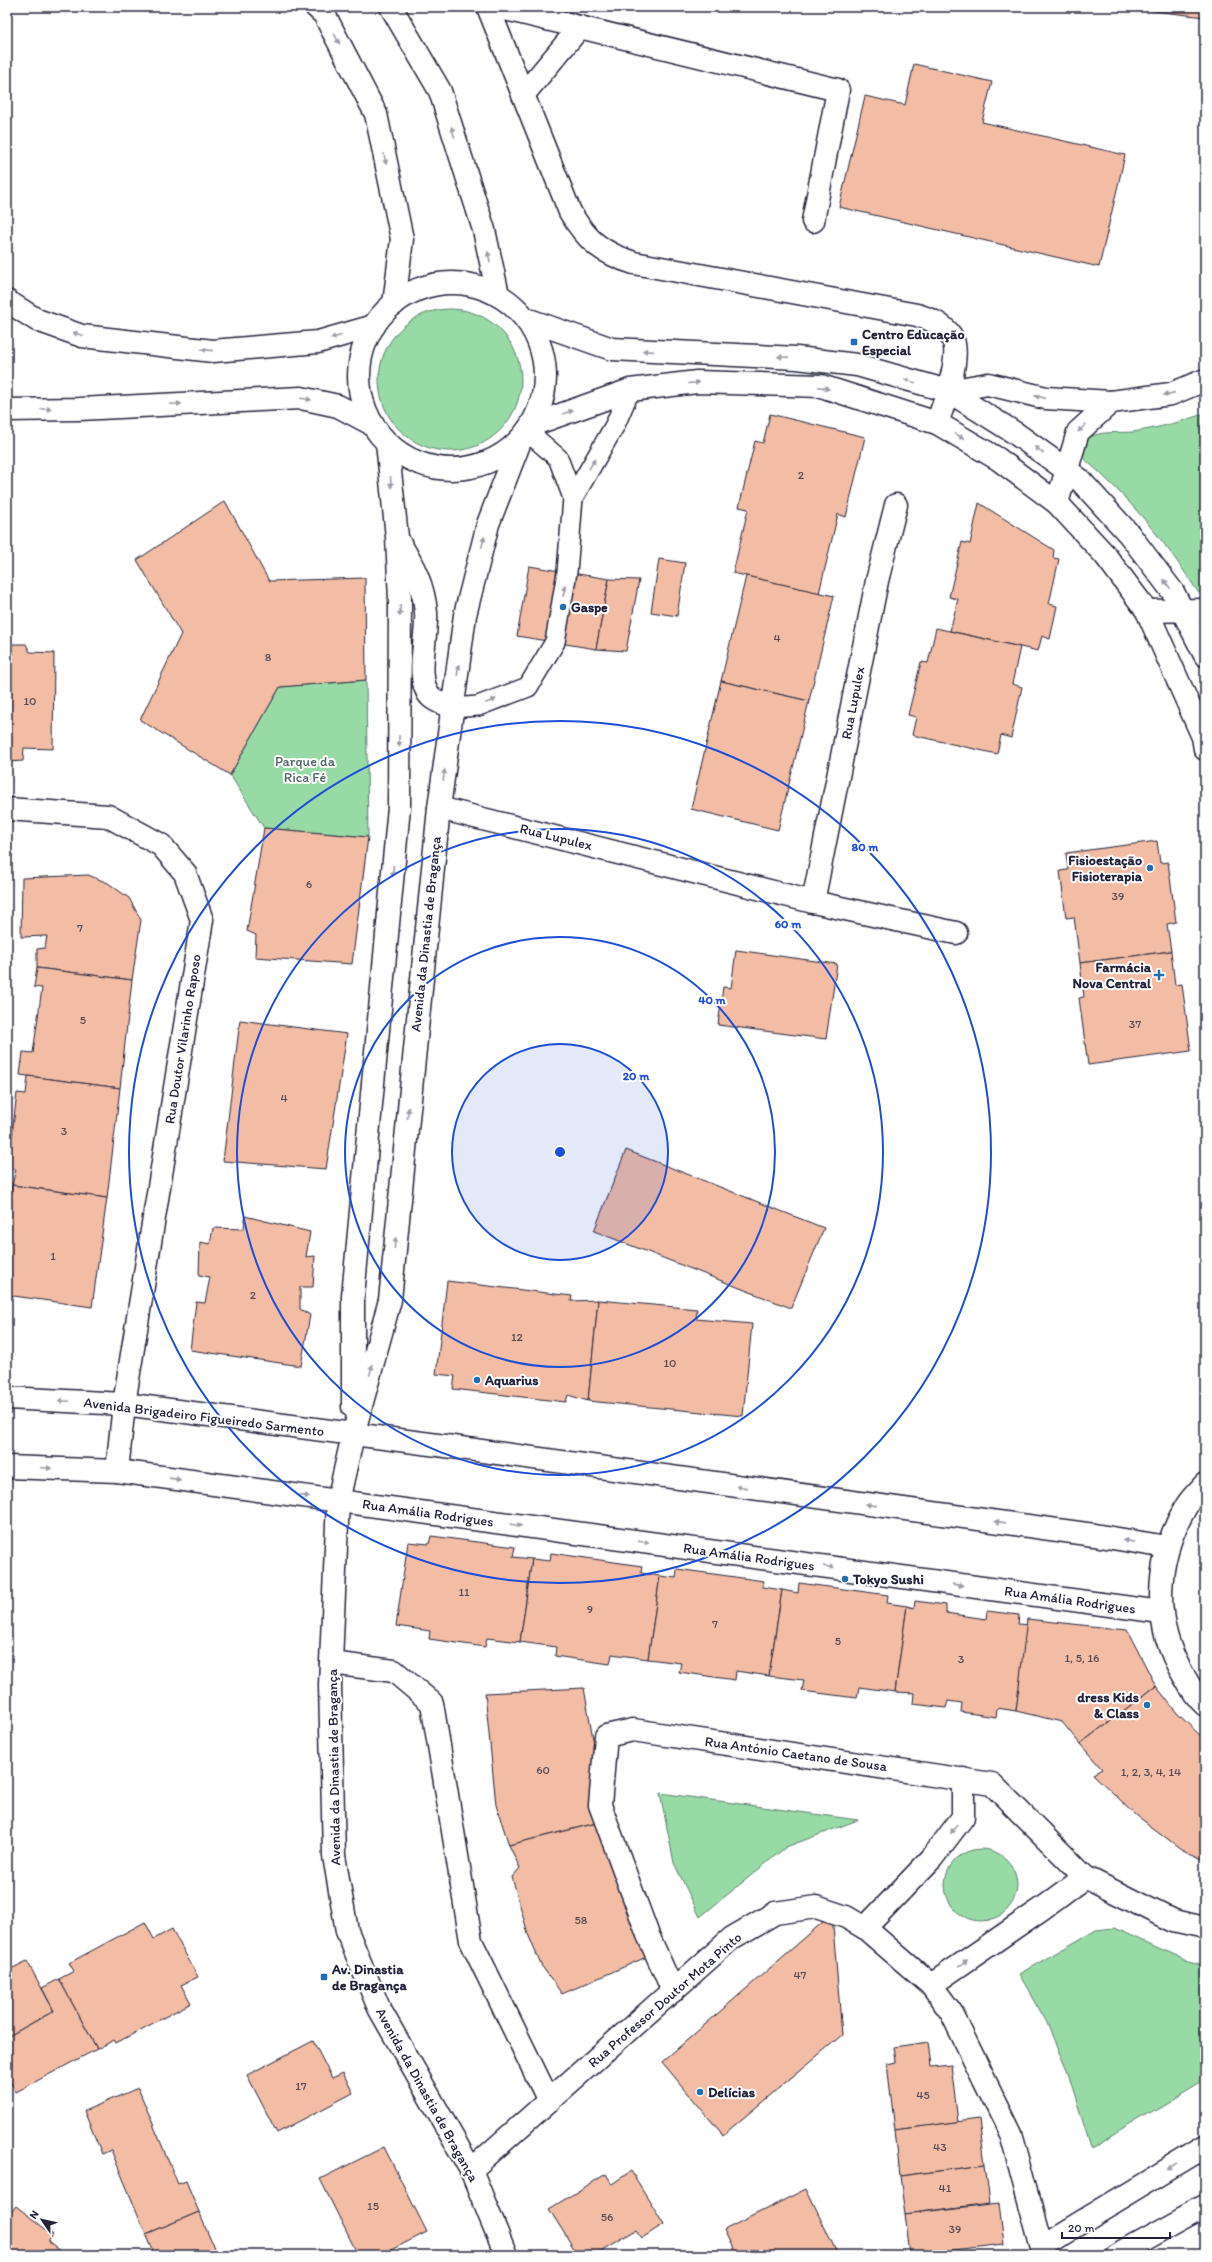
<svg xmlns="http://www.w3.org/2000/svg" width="1212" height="2262" font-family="Itim,sans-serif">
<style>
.green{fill:#98daa5;stroke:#5d7e70}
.building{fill:#f2bda4;stroke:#22223b}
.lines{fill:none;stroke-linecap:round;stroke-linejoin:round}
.lane-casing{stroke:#22223b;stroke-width:22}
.street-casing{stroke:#22223b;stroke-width:25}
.secondary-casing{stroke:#22223b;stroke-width:25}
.primary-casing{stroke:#22223b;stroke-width:25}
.highway-casing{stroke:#22223b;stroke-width:25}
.lane{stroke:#fff;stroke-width:19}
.street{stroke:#fff;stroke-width:22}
.secondary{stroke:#fff;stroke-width:22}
.primary{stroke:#fff;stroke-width:22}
.highway{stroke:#fff;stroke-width:22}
.oneway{fill:#9c9ca7}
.ring{fill:none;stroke:#1d4ed8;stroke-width:2}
.poi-dot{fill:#1f6fb2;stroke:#fff;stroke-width:1.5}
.labels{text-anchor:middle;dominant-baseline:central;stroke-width:4;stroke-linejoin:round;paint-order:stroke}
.number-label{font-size:12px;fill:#564955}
.poi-label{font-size:14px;font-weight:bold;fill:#22223b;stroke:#fff;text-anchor:start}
.street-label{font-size:14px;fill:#22223b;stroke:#fff}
.park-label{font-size:14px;fill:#4b6260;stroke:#fff}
.centre{fill:#1d4ed8;stroke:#fff;stroke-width:2}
.ring-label{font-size:12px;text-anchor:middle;font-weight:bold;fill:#1d4ed8;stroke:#fff;stroke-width:4;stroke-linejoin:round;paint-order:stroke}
</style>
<rect width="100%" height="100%" fill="#fff"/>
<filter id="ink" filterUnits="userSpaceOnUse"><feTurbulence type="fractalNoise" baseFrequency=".025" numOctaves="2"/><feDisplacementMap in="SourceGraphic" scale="8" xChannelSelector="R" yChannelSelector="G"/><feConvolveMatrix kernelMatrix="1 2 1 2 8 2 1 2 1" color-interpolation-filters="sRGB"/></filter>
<g filter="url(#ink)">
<g class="green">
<circle cx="450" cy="380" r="71"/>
<path d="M 1205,413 L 1205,594 L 1198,592 C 1165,541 1128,496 1082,457 C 1083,450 1084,441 1090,437 C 1101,431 1120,433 1133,432 C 1157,428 1182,422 1205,413 Z"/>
<path d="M 366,680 L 368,837 L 264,828 L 230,775 L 280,687 Z"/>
<path d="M 660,1793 L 858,1820 L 786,1847 L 700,1917 L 674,1863 Z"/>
<circle cx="981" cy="1885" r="36"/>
<path d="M 1114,1928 L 1184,1960 L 1205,1965 L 1205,2080 L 1091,2148 L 1068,2073 L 1046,2021 L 1019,1974 L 1096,1930 Z"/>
</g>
<g class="building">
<path d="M 1119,7 L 1205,7 L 1205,17 Z"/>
<path d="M 914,64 L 992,82 L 982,122 L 1125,155 L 1099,267 L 839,207 L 865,96 L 905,105 Z"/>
<path d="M 770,414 L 865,437 L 846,517 L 838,514 L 819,593 L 733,573 L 748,509 L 739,507 L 755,441 L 763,443 Z"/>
<path d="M 225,501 L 269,581 L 365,578 L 366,680 L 280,687 L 230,775 L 140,720 L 181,634 L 137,560 Z"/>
<path d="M 979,503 L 1054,550 L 1053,558 L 1059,559 L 1049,604 L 1057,606 L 1050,639 L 1042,636 L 1038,651 L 950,631 L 958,599 L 949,597 L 962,542 L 970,544 Z"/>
<path d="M 659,559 L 685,563 L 677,616 L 651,612 Z"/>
<path d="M 529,566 L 609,579 L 596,649 L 517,636 Z"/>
<path d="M 746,576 L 834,596 L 809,701 L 721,681 Z"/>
<path d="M 609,579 L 639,580 L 626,651 L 596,649 Z"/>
<path d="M 936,628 L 1020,647 L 1012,684 L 1022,687 L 1011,738 L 1001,735 L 997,754 L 912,735 L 916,717 L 908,715 L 921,662 L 928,663 Z"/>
<path d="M 7,644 L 26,644 L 30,652 L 54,653 L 53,749 L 24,748 L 23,761 L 7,762 Z"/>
<path d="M 721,681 L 809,701 L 778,830 L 691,809 Z"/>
<path d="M 264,828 L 368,837 L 352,964 L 255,957 L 256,935 L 247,931 Z"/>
<path d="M 1157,841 L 1160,863 L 1168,862 L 1176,922 L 1167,924 L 1171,951 L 1080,963 L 1074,917 L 1066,918 L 1060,871 L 1068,870 L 1066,853 Z"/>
<path d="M 88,875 L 108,883 L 129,898 L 141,920 L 132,980 L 37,968 L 37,949 L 45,948 L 47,936 L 21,937 L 22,878 Z"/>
<path d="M 736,950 L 837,964 L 826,1039 L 718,1025 L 723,987 L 731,988 Z"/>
<path d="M 1171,951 L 1175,985 L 1182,984 L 1191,1051 L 1088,1065 L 1079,998 L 1084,997 L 1080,963 Z"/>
<path d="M 37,968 L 132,980 L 120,1088 L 20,1075 L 23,1052 L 33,1053 L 42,988 L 34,987 Z"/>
<path d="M 240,1020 L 347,1034 L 326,1169 L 223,1161 Z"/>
<path d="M 28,1076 L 120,1088 L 107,1198 L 12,1185 L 16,1169 L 8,1169 L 17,1093 L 26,1094 Z"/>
<path d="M 626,1150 L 824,1228 L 791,1308 L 594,1231 Z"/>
<path d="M 12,1185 L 107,1198 L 92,1307 L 7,1295 L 7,1217 Z"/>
<path d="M 245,1216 L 310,1232 L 306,1257 L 315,1256 L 313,1287 L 300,1287 L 300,1309 L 310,1315 L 301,1366 L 190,1350 L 196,1302 L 205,1303 L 210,1277 L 199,1275 L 200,1242 L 210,1244 L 213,1228 L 244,1229 Z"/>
<path d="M 447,1281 L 572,1296 L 571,1301 L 598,1300 L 588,1401 L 568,1395 L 566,1402 L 453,1389 L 455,1376 L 436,1374 Z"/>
<path d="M 598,1300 L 697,1309 L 696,1319 L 752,1324 L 743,1416 L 588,1401 Z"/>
<path d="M 431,1536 L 515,1547 L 513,1557 L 532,1559 L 520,1642 L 487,1638 L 485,1647 L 429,1639 L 430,1631 L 396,1626 L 408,1542 L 429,1544 Z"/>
<path d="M 551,1553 L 642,1566 L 641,1573 L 660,1576 L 648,1659 L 612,1654 L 610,1664 L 555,1656 L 556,1647 L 520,1642 L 532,1559 L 550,1561 Z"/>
<path d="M 677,1569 L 764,1581 L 763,1587 L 782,1590 L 769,1676 L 736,1671 L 735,1680 L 679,1672 L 681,1663 L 648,1659 L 660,1576 L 676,1578 Z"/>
<path d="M 799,1583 L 888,1595 L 887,1603 L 907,1606 L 895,1692 L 859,1687 L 857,1698 L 802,1691 L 804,1680 L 769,1676 L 782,1590 L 798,1593 Z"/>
<path d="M 915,1601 L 946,1605 L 946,1613 L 986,1619 L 987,1611 L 1019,1615 L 1018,1624 L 1028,1625 L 1016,1711 L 997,1708 L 996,1717 L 961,1712 L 962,1703 L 948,1701 L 946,1708 L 913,1704 L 914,1693 L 895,1692 L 907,1606 L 914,1608 Z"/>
<path d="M 1027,1619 L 1127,1630 L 1156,1686 L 1080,1744 L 1062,1722 L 1016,1711 Z"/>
<path d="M 1156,1686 L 1177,1713 L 1205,1740 L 1205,1861 L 1181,1849 L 1136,1815 L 1093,1774 L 1102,1769 L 1080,1744 Z"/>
<path d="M 584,1688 L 594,1744 L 597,1823 L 509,1845 L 496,1805 L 485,1693 Z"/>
<path d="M 597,1823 L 651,1955 L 562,1994 L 541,1965 L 528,1934 L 512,1877 L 520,1868 L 509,1845 Z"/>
<path d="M 832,1914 L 842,2035 L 723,2135 L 662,2062 Z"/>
<path d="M 145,1922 L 154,1939 L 172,1929 L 198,1977 L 181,1985 L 191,2003 L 116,2043 L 114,2040 L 97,2049 L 59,1979 L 74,1971 L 69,1963 Z"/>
<path d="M 27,1961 L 54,2011 L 7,2037 L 7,1971 Z"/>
<path d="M 59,1979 L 97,2049 L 16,2092 L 7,2076 L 7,2037 L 54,2011 L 42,1988 Z"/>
<path d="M 313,2041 L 332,2078 L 343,2073 L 353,2093 L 277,2133 L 247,2075 Z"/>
<path d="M 928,2042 L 931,2067 L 951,2065 L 958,2122 L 895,2130 L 887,2064 L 896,2062 L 894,2047 Z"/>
<path d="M 138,2088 L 178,2184 L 186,2181 L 199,2212 L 146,2234 L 111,2150 L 102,2154 L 84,2111 Z"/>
<path d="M 979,2119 L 985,2165 L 900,2176 L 895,2130 Z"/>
<path d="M 384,2147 L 427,2232 L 381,2255 L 358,2255 L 320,2179 Z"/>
<path d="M 985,2165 L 990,2203 L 905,2214 L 900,2176 Z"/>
<path d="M 631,2171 L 664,2224 L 642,2238 L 636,2230 L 595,2255 L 578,2255 L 549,2209 L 606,2174 L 612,2184 Z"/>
<path d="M 806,2189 L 838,2255 L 736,2255 L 724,2230 Z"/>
<path d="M 999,2203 L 1004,2244 L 910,2255 L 905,2214 Z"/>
<path d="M 16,2206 L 53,2235 L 48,2242 L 65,2255 L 7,2255 L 7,2217 Z"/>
<path d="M 199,2212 L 217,2255 L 155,2255 L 146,2234 Z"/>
</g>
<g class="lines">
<g class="lane-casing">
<g id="lane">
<path d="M 573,498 L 615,425 L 630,390"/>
<path d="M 453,708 L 478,706 L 528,687 L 555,642 L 567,572 L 573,498 L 558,458 L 527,431"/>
</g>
</g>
<g class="street-casing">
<g id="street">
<path d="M 488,7 L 570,212 C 587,241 602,253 634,263 L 917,315 C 930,319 943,324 951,336 C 963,353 944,404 937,423"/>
<path d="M 497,7 L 838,90 L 813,221"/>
<path d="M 523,95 L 580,27"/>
<path d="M 439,808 L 813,902 L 956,933"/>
<path d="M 7,809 L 108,816 L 161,845 L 185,873 L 202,920 L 124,1404 L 117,1471"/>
<path d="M 813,902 L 877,581 L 896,505"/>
<path d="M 331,1663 L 394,1671 L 432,1703 L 471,1941 L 549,2101"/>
<path d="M 865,1928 L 932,1858 L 963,1817 L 963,1779"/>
<path d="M 931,1985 L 1043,1908 L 1085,1877"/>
<path d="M 673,1991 L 648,1935 L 600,1805 L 606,1736 L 633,1730 L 992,1784 L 1085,1877 L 1173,1921 L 1205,1928"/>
<path d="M 471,2170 L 732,1938 L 775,1913 L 816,1907 L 846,1917 L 865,1928 L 931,1985 L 951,2012 L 1011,2134 L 1044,2255"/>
<path d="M 1042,2246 L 1205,2147"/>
<path d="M 1116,2255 L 1205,2206"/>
</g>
</g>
<g class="secondary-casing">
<g id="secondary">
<path d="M 399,542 C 413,565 424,586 426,613 C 428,635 414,680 431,697 C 436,702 447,705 453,708"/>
<path d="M 7,1398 L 124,1404 L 453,1447 L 1094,1535 L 1167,1547"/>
<path d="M 353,1407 L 353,1296 L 399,807 L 400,600 L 397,537 L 387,443"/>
<path d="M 7,1467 L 117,1471 L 1161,1612"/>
<path d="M 506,2255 L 471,2170 L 379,2008 L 347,1931 L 334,1856 L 330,1685 L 338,1501 L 353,1435 L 390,1300 L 439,808 L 465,615 L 488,524 L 521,439"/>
</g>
</g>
<g class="primary-casing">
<g id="primary">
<path d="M 316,7 L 324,14 L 376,114 L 402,239 L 394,304"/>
<path d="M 391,7 L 440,91 L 484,230 L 498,295"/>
<circle cx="452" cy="376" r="93"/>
<path d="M 526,319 L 612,349 L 797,358 L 857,365 L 948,391 L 1015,433 L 1079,479 L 1129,534 L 1173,592 L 1205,655"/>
<path d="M 948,391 L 988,384 L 1046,398 L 1111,402 L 1171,394 L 1205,380"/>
<path d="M 532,425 L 630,390 L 697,382 L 821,386 L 937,423 L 998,459 L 1057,503 L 1105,555 L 1147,611 L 1203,737 L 1205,749"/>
<path d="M 1057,503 L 1078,432 L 1111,402"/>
<path d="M 1147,611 L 1205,610"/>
<path d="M 1205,1484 C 1199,1491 1191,1498 1187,1505 C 1155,1558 1151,1623 1184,1676 C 1190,1687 1196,1697 1205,1705"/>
</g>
</g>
<g class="highway-casing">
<g id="highway">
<path d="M 7,301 L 37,320 L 82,336 L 213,351 L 318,342 L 374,326"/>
<path d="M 7,410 L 79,409 L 301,398 L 338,406 L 372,424"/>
</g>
</g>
<use href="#lane" class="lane"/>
<use href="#street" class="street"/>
<use href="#secondary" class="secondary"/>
<use href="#primary" class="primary"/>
<use href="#highway" class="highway"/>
</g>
<defs><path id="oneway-solid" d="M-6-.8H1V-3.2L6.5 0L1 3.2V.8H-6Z"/></defs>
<g class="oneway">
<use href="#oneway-solid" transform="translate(337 39) rotate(62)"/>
<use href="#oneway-solid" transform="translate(453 132) rotate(-107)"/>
<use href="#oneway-solid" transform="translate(385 159) rotate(78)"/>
<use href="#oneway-solid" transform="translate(489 257) rotate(-102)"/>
<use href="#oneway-solid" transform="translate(78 334) rotate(-163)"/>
<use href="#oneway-solid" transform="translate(336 337) rotate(164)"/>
<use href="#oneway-solid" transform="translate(207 350) rotate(-174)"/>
<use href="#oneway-solid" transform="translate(648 351) rotate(-176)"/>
<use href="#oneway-solid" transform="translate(783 357) rotate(-176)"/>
<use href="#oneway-solid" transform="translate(910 381) rotate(-164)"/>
<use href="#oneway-solid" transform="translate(694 383) rotate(-4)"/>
<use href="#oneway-solid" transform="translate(824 388) rotate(13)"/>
<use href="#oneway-solid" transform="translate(1169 394) rotate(167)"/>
<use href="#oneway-solid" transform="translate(1040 397) rotate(-167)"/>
<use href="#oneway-solid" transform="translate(306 399) rotate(10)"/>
<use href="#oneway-solid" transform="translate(176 404) rotate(-3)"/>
<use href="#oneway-solid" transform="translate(46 409) rotate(-1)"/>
<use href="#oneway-solid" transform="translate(568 412) rotate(-19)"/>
<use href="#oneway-solid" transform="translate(1082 428) rotate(135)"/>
<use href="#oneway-solid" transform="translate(959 436) rotate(30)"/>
<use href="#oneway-solid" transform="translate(1039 450) rotate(-144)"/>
<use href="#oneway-solid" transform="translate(592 464) rotate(-60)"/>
<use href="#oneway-solid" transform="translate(391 482) rotate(84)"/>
<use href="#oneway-solid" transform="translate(483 542) rotate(-76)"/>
<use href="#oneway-solid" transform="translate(1167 584) rotate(-127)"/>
<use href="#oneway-solid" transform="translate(564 591) rotate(-80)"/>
<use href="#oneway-solid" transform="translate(400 611) rotate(91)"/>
<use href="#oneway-solid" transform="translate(458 670) rotate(-83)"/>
<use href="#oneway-solid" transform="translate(491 701) rotate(-21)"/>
<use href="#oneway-solid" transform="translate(399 741) rotate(90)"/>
<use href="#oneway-solid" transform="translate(444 775) rotate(-82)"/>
<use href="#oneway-solid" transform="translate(393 871) rotate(95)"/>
<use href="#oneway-solid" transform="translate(408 1113) rotate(-84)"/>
<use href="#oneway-solid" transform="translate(395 1243) rotate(-84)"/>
<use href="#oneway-solid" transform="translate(371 1370) rotate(-75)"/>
<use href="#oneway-solid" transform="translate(64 1401) rotate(-177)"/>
<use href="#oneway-solid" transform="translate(46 1468) rotate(2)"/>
<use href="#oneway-solid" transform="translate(175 1479) rotate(8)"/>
<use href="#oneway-solid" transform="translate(742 1487) rotate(-172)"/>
<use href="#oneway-solid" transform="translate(304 1496) rotate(8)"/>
<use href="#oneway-solid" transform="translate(871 1505) rotate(-172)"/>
<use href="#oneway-solid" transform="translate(1000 1522) rotate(-172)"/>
<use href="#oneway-solid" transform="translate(516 1525) rotate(8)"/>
<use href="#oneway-solid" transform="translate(1128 1541) rotate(-171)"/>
<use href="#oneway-solid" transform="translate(644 1542) rotate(8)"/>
<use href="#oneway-solid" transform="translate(829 1567) rotate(8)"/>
<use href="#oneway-solid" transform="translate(958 1585) rotate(8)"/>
<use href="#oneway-solid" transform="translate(954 1829) rotate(127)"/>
<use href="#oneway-solid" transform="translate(963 1963) rotate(-34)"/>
<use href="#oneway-solid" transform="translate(1172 2168) rotate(149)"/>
</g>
</g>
<circle cx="560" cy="1152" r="108" fill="#1d4ed8" fill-opacity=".12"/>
<g class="ring">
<circle cx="560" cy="1152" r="108"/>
<circle cx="560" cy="1152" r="215"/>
<circle cx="560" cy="1152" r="323"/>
<circle cx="560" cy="1152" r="431"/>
</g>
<g class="poi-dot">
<rect x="850" y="338" width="8" height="8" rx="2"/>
<circle cx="563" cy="607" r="4"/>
<circle cx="1150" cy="868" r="4"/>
<path d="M1157 969h4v4h4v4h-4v4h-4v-4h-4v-4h4z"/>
<circle cx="477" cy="1380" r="4"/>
<circle cx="845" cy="1579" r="4"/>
<circle cx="1147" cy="1705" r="4"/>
<rect x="320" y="1973" width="8" height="8" rx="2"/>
<circle cx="700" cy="2092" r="4"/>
</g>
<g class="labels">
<g class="number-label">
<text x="801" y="475">2</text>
<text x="777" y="638">4</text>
<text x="268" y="657">8</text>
<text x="30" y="701">10</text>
<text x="309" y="884">6</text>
<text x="1118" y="896">39</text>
<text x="80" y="928">7</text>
<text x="83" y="1020">5</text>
<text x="1135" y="1024">37</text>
<text x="284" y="1098">4</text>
<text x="64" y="1131">3</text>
<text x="53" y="1256">1</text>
<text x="253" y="1295">2</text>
<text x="517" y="1337">12</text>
<text x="670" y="1363">10</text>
<text x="464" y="1592">11</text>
<text x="590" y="1609">9</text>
<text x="715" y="1624">7</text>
<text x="838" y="1641">5</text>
<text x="1082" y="1658">1, 5, 16</text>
<text x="961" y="1659">3</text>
<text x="543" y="1770">60</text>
<text x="1151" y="1772">1, 2, 3, 4, 14</text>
<text x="581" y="1920">58</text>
<text x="800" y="1975">47</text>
<text x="301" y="2086">17</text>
<text x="923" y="2095">45</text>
<text x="940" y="2147">43</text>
<text x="945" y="2188">41</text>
<text x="373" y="2206">15</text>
<text x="607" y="2217">56</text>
<text x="955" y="2229">39</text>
</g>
<g class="poi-label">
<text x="862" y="334">Centro Educação<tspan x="862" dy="16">Especial</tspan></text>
<text x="571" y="607">Gaspe</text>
<text x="1142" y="860" text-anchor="end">Fisioestação<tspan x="1142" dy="16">Fisioterapia</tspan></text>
<text x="1151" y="967" text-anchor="end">Farmácia<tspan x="1151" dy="16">Nova Central</tspan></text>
<text x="485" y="1380">Aquarius</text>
<text x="853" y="1579">Tokyo Sushi</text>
<text x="1139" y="1697" text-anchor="end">dress Kids<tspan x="1139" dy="16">&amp; Class</tspan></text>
<text x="332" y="1969">Av. Dinastia<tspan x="332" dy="16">de Bragança</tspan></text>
<text x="708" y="2092">Delícias</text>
</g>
<g class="street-label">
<text transform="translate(853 703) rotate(-79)">Rua Lupulex</text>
<text transform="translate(556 837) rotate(14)">Rua Lupulex</text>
<text transform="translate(426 934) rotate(-84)">Avenida da Dinastia de Bragança</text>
<text transform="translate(183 1039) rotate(-81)">Rua Doutor Vilarinho Raposo</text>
<text transform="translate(204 1417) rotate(7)">Avenida Brigadeiro Figueiredo Sarmento</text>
<text transform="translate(428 1513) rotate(8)">Rua Amália Rodrigues</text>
<text transform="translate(749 1557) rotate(8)">Rua Amália Rodrigues</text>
<text transform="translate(1070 1600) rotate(8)">Rua Amália Rodrigues</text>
<text transform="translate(796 1754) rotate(8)">Rua António Caetano de Sousa</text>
<text transform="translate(334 1767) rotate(-91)">Avenida da Dinastia de Bragança</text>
<text transform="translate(665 2000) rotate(-41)">Rua Professor Doutor Mota Pinto</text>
<text transform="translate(427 2095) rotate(61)">Avenida da Dinastia de Bragança</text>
</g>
<g class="park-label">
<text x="305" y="761">Parque da<tspan x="305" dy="16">Rica Fé</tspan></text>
</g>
</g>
<circle cx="560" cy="1152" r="6" class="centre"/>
<g class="ring-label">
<text x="865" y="851">80 m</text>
<text x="788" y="928">60 m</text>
<text x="712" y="1004">40 m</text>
<text x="636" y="1080">20 m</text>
</g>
<rect width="1212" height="2262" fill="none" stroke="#fff" stroke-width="24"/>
<rect x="12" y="12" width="1188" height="2238" fill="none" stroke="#22223b" stroke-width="1.5" filter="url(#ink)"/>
<g transform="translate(42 2220) rotate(304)" stroke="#ffffff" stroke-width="3" paint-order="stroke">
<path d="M0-3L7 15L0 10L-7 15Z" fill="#22223b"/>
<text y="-6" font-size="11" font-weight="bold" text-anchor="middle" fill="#22223b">N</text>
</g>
<path d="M1062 2232v6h108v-6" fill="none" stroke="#22223b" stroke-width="2"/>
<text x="1068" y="2232" font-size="12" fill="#22223b" stroke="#ffffff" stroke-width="3" paint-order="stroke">20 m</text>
</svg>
